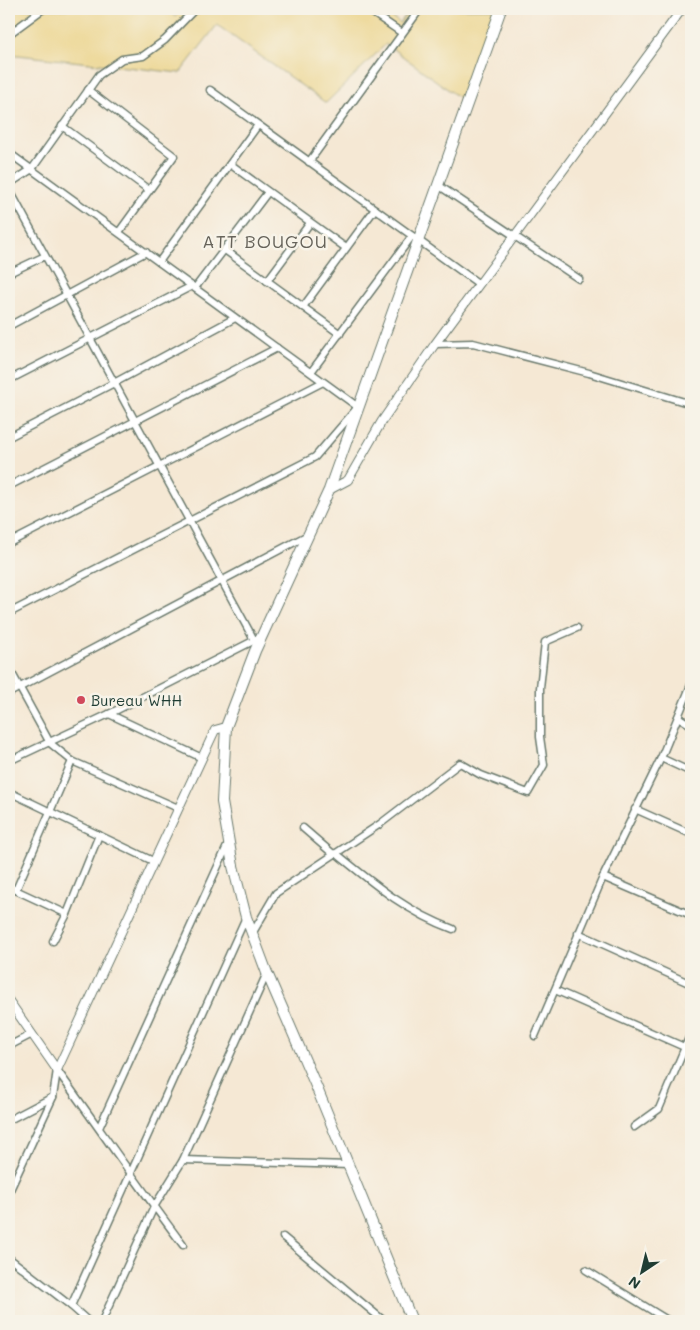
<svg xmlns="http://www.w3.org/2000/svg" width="700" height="1330" font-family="Mali,sans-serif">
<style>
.sand{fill:#eeda9e;stroke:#868c69}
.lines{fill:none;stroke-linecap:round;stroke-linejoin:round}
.minor-casing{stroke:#6a796c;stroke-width:9}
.tertiary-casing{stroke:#6a796c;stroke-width:10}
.primary-casing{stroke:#6a796c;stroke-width:12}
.minor{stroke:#fff;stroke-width:6}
.tertiary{stroke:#fff;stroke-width:8}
.primary{stroke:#fff;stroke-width:10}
.poi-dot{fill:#d1495b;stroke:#f7f3e8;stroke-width:2}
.labels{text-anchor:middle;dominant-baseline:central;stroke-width:5;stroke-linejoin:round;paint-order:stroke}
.poi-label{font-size:15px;fill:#1f3d34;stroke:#f7f3e8;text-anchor:start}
.quarter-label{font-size:18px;letter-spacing:1px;fill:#66635a;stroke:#f7f3e8}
</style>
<rect width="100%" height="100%" fill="#f7f3e8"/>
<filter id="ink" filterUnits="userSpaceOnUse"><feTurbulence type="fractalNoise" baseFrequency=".02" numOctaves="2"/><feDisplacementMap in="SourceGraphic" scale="10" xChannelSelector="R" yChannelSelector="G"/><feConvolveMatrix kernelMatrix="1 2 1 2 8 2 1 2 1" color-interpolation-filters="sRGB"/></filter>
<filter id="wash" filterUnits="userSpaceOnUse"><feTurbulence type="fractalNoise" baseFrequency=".0096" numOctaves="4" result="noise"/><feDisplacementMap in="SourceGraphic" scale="20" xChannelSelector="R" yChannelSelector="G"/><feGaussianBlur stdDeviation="1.12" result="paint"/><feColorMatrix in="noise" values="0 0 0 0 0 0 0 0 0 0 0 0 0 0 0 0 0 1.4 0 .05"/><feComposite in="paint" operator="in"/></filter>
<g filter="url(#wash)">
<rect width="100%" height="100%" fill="#f5e8d4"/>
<path class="sand" d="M 9,9 L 167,9 L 175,17 L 182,9 L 381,9 L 400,23 L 410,9 L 498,9 L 461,99 L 386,44 L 326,103 L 217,25 L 180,73 L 9,54 Z"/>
</g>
<g filter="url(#ink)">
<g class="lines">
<g class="minor-casing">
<g id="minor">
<path d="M 367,9 L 402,33"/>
<path d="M 9,34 L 43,9"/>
<path d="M 88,90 L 174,156 L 119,232"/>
<path d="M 210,90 L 479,284"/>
<path d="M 62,126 L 149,190"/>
<path d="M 9,153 L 358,407 L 315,457 L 9,613"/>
<path d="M 309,162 L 420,9"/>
<path d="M 230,164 L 346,248"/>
<path d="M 9,184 L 32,169 L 99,75 L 122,59 L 143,56 L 165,40 L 195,9"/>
<path d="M 438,185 L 579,279"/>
<path d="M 9,189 L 254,640"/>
<path d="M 225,250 L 340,334"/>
<path d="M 159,262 L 258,125"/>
<path d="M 9,273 L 45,256"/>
<path d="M 267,281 L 310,223"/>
<path d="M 195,288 L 268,192"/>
<path d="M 303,307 L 375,209"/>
<path d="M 9,326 L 146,252"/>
<path d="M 435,344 L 473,343 L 589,373 L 691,404"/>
<path d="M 311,372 L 412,236"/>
<path d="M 9,380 L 192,286"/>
<path d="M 9,437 L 114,383 L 235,318"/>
<path d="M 9,486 L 277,348"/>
<path d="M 9,543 L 323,382"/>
<path d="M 9,668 L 50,743 L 72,761 L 178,808"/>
<path d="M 9,684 L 16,683"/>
<path d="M 9,693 L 308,535"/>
<path d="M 109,714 L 202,758"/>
<path d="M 678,717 L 691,725"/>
<path d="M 661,758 L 691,772"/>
<path d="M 9,761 L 109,714 L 257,639"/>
<path d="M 9,792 L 153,861"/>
<path d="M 635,809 L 691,834"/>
<path d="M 303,828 L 332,853 L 337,854 C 375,885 407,912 453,929"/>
<path d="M 603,877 L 691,915"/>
<path d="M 9,887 L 67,914"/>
<path d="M 16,890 L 72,761"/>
<path d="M 578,933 L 691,984"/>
<path d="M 252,934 L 276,893 L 380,824 L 460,763 L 481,775 L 528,793 L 544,765 L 540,737 L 540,688 L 545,642 L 577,628"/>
<path d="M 53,941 L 67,914 L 99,835"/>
<path d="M 555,990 L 691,1050"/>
<path d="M 535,1036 L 603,877 L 661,758 L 691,685"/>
<path d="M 9,1046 L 32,1034"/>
<path d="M 57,1070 C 99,1128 140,1188 183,1245"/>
<path d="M 9,1120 L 53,1097"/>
<path d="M 634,1127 L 659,1109 L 691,1033"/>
<path d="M 99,1128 L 228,844"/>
<path d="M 183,1160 L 349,1165"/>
<path d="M 9,1192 L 53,1097 L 57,1070"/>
<path d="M 283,1237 L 384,1321"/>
<path d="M 9,1258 L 71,1306 L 88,1321"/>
<path d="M 586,1270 L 669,1321"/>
<path d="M 71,1306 L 246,917"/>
<path d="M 102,1321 L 154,1207 L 183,1160 L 267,973"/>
</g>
</g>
<g class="tertiary-casing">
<g id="tertiary">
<path d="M 329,490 L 348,480 L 382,421 L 435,344 L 682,9"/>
<path d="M 9,1001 L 57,1070"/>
<path d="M 57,1070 L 215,730 L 226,727"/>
</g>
</g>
<g class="primary-casing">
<path id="primary" d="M 412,1321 L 316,1086 L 267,973 L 246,917 L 233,866 L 222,802 L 226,727 L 255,651 L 329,490 L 501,9"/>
</g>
<use href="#minor" class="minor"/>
<use href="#tertiary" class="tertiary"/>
<use href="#primary" class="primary"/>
</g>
</g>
<circle class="poi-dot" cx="81" cy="700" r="5"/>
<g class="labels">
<g class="poi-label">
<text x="91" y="700">Bureau WHH</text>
</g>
<g class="quarter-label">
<text x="265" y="241">ATT BOUGOU</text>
</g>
</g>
<rect width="700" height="1330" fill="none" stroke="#f7f3e8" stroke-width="30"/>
<g transform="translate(642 1272) rotate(215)" stroke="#f7f3e8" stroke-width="4" paint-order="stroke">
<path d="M0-4L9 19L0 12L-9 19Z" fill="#1f3d34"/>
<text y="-8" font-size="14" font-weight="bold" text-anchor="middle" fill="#1f3d34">N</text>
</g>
</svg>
